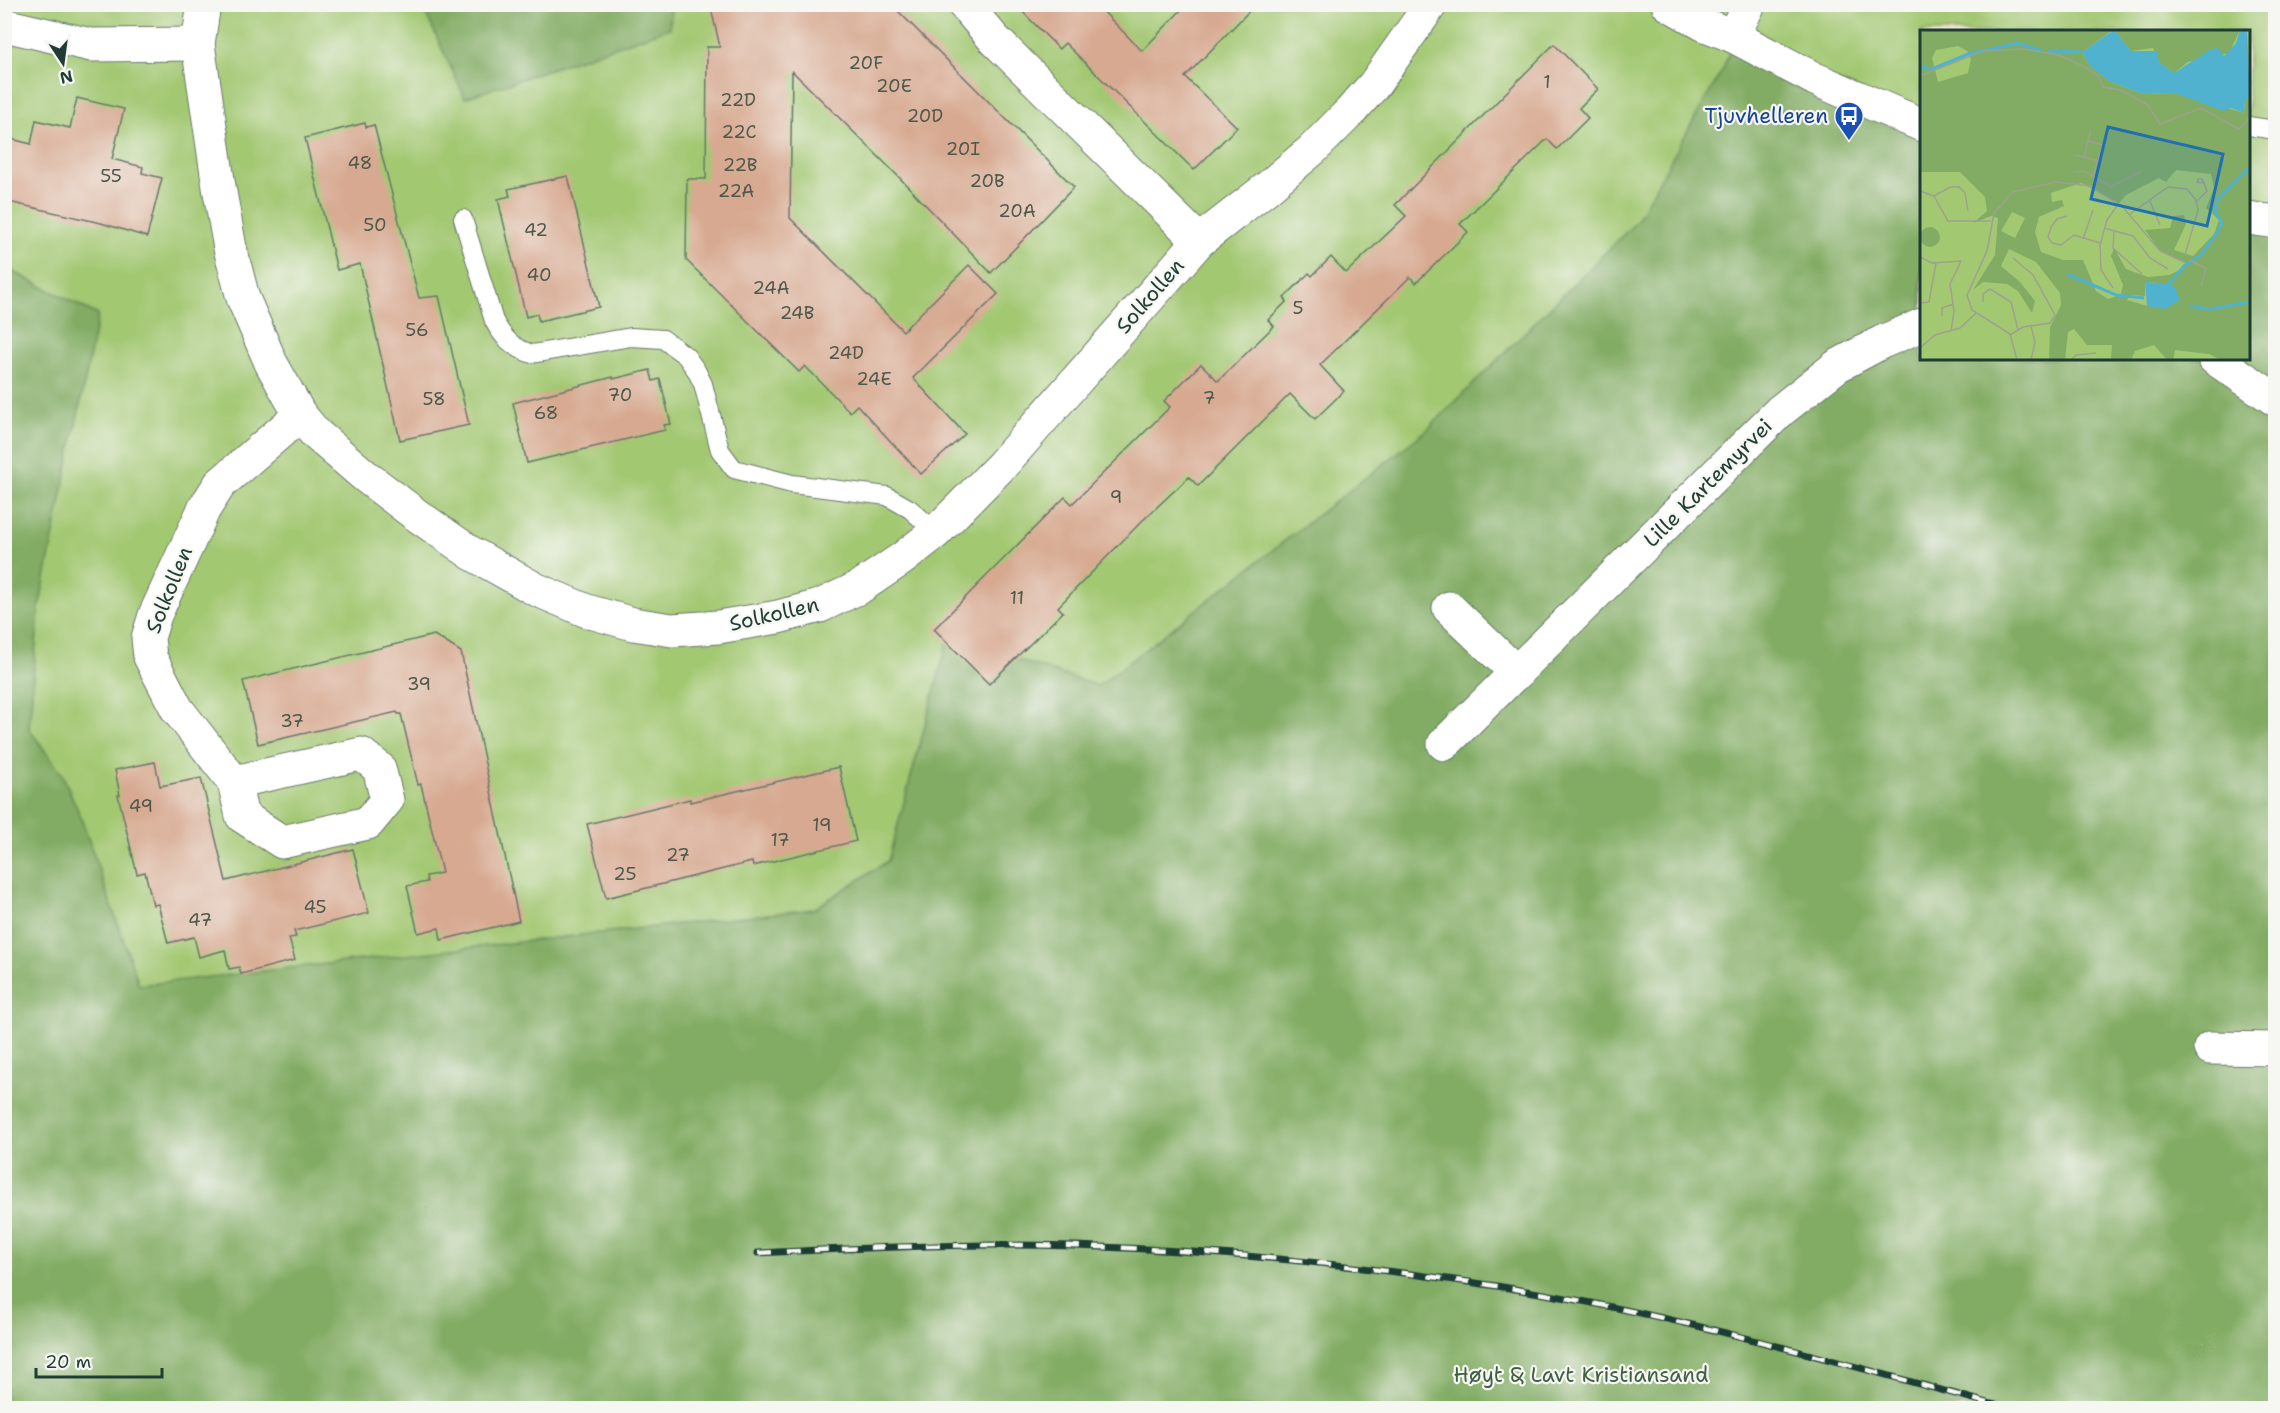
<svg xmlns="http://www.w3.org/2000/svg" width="2280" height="1413" font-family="'Shantell Sans',sans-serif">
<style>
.green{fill:#a3c872;stroke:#618253;stroke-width:1.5;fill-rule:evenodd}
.forest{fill:#82ac64;stroke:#50744c;stroke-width:1.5}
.building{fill:#d7a990}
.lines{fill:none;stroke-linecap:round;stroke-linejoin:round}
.service-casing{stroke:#687769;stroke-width:20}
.minor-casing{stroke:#687769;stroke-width:35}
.tertiary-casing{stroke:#687769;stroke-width:35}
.service{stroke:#fff;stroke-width:18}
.minor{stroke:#fff;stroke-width:33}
.tertiary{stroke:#fff;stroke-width:33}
.rail-casing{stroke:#1f3d34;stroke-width:7}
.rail{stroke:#f6f6f2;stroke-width:4.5;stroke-dasharray:14;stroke-linecap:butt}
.labels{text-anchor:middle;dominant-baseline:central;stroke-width:4.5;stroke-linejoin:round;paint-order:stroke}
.number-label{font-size:18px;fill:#4d584b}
.transit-label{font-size:21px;fill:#164399;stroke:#f6f6f2;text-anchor:end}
.street-label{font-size:21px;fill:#1f3d34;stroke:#f6f6f2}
.park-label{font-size:21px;fill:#406044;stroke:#f6f6f2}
.inset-river{fill:none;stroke:#50b2cf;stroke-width:3}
.inset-road{fill:none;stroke:#9da18f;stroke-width:1.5}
.view{fill:#1f6fb2;fill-opacity:0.15;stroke:#1f6fb2;stroke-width:3}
.inset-edge{fill:none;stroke:#1f3d34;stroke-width:3}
</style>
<rect width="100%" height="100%" fill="#f6f6f2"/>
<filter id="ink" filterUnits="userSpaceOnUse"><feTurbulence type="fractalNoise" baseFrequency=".0167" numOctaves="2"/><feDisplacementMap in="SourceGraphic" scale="12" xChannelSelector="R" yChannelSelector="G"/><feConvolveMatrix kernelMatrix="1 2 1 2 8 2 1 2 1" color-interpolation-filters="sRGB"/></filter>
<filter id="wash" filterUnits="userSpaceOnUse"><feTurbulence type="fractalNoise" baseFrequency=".008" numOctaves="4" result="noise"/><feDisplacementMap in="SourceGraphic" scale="24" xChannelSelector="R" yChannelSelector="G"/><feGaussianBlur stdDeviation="1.35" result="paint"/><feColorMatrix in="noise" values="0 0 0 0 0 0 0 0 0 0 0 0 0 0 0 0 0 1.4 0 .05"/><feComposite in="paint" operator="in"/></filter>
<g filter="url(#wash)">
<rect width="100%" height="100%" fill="#f1e3cb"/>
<path class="green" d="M 5,5 L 2275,5 L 2275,1408 L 5,1408 ZM 1922,32 L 2248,32 L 2248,358 L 1922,358 Z"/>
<g class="forest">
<path d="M 422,5 L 671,5 L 670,28 L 465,98 Z"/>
<path d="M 1734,40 L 1921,114 L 1922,358 L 2248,358 L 2249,213 L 2275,216 L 2275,1408 L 5,1408 L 4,267 L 98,315 L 39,608 L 29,729 L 62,774 L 80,815 L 139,985 L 814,909 L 888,861 L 949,637 L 1098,686 L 1427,430 L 1635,223 L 1723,69 Z"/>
</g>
<g id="blocks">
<g class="building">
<path d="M 710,4 L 891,4 L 1074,187 L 991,273 L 892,170 L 792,71 L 790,218 L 903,331 L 969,265 L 998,294 L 913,378 L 965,434 L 921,474 L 857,405 L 850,412 L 805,366 L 799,372 L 686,260 L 687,179 L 706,179 L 707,47 L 720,47 Z"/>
<path d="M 1015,4 L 1096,4 L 1142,51 L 1187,4 L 1256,4 L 1185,77 L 1237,127 L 1194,170 L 1065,43 L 1059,49 Z"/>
<path d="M 1554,44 L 1598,89 L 1579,108 L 1588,118 L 1557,149 L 1547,139 L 1460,224 L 1468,232 L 1416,283 L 1410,277 L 1320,365 L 1344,391 L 1315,419 L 1290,394 L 1198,486 L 1189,477 L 1141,522 L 1058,607 L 1063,612 L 989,684 L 934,629 L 1065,497 L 1072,504 L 1170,407 L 1164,401 L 1201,364 L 1218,381 L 1274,326 L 1268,320 L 1287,301 L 1284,298 L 1309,273 L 1312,276 L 1331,257 L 1346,273 L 1406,216 L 1395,205 Z"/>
<path d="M 77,98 L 124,109 L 112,159 L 143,167 L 142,173 L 162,178 L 147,237 L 101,223 L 4,201 L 4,137 L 31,144 L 36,120 L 70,128 Z"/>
<path d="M 365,123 L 366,127 L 374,125 L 419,298 L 439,296 L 469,425 L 400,440 L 360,264 L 337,270 L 305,138 Z"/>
<path d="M 568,176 L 599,307 L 539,321 L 537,314 L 526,317 L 498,199 L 510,196 L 508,189 Z"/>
<path d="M 650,370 L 653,381 L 660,379 L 671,424 L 664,425 L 665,430 L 527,463 L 513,403 L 613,377 L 613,379 Z"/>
<path d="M 434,635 L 461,652 L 519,921 L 441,940 L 439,928 L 418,933 L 407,886 L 427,882 L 426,876 L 442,873 L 421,784 L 418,785 L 401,714 L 398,714 L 397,712 L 258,744 L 243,681 Z"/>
<path d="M 155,762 L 160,786 L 201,778 L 226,881 L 353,849 L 369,913 L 294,931 L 296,937 L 289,938 L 295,960 L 241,974 L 239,967 L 229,969 L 225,950 L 199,957 L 194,937 L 168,943 L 158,904 L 153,905 L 145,872 L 137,874 L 118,795 L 120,795 L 115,770 Z"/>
<path d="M 839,767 L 856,841 L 753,866 L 752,862 L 606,898 L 587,824 L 690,799 L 690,802 Z"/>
</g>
</g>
</g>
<g filter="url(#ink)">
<use href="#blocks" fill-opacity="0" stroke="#687769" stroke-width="1.5"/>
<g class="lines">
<g class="service-casing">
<g id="service">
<path d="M 2248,126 L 2276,130"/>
<path d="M 463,219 L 494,321 C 503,338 513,348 532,354 L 631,337 L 663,339 L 686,356 L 696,370 L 703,384 L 720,450 L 734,469 L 792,484 L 887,496 L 910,509 L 936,532"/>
</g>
</g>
<g class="minor-casing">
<g id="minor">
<path d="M 204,4 L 198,44 L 219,187 L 230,248 L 243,298 L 271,363 L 300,415 L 316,434 L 365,476 L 415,514 L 471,553 L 535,589 L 587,611 L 633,624 L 672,630 L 718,627 L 778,617 L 820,606 L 860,587 L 903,558 L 936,532 L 1002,465 L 1199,241 L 1267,188 L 1312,150 L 1350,112 L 1374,85 L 1431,4"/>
<path d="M 964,4 L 994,39 L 1199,241"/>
<path d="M 4,25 L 91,45 L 198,44"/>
<path d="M 1733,36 L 1749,4"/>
<path d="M 2214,358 L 2276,400"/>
<path d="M 1449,608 L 1517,673"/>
<path d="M 1444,744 L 1780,411 L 1837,366 L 1882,342 L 1922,325"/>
<path d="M 234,782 L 361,754 L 379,768 L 387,800 L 368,823 L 282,842 L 242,816 L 234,782 L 177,709 L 150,657 L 148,638 L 155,615 L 204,509 L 220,484 L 300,415"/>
<path d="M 2210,1048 L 2276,1049"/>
</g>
</g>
<g class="tertiary-casing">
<g id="tertiary">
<path d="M 1668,4 L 1703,24 L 1733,36 L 1815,79 L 1922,125"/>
<path d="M 2248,218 L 2276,222"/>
</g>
</g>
<use href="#service" class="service"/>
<use href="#minor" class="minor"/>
<use href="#tertiary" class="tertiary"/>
<g class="rail-casing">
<path id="rail" d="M 758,1253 C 838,1249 919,1245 999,1245 C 1154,1245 1309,1259 1462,1281 C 1646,1306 1827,1359 2006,1408"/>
</g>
<use href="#rail" class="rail"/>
</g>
</g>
<defs>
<g id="bus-pin" transform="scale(1.5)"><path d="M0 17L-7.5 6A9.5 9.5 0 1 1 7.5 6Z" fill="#1a4fb4" stroke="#f6f6f2"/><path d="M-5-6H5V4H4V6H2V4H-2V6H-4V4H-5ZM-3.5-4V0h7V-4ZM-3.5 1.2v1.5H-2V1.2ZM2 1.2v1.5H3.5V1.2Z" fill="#fff"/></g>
</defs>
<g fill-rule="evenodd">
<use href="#bus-pin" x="1849" y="116"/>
</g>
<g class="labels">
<g class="number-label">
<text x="866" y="63">20F</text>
<text x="1547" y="82">1</text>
<text x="894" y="86">20E</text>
<text x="738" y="100">22D</text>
<text x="925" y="116">20D</text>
<text x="739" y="132">22C</text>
<text x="963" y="149">20I</text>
<text x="360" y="163">48</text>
<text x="740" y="165">22B</text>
<text x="111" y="176">55</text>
<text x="987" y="181">20B</text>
<text x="736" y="191">22A</text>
<text x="1017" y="211">20A</text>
<text x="375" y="225">50</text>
<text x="536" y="230">42</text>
<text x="539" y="275">40</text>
<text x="771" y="288">24A</text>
<text x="1298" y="308">5</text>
<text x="797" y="313">24B</text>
<text x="417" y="330">56</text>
<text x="846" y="353">24D</text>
<text x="874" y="379">24E</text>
<text x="620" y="395">70</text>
<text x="1209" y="398">7</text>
<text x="434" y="399">58</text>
<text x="546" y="413">68</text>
<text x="1116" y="497">9</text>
<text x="1017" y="598">11</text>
<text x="419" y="684">39</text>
<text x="292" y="721">37</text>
<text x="141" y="806">49</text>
<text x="822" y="825">19</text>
<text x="780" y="840">17</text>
<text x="678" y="855">27</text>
<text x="625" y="874">25</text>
<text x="315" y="907">45</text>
<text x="200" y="920">47</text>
</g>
<g class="transit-label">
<text x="1828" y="116">Tjuvhelleren</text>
</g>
<g class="street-label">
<text transform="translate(1150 296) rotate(-49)">Solkollen</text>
<text transform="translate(1708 483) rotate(-45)">Lille Kartemyrvei</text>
<text transform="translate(169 590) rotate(-68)">Solkollen</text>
<text transform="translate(774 614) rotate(-13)">Solkollen</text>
</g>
<g class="park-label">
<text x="1581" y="1375">Høyt &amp; Lavt Kristiansand</text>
</g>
</g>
<g transform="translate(1920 30)">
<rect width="330" height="330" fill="#f1e3cb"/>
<path d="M 0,0 L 330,0 L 330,330 L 0,330 Z" fill="#a3c872"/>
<path d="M 0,0 L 193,0 L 162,22 L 170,36 L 189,51 L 223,64 L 255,63 L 324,83 L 325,70 L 330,67 L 330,330 L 301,330 L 289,324 L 255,320 L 253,330 L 247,330 L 234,315 L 215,321 L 211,330 L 191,330 L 192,315 L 167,315 L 154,299 L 148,302 L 145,330 L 129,330 L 130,297 L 141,275 L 140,263 L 116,232 L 89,219 L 81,236 L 100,252 L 115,271 L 112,283 L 98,261 L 87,254 L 63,252 L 53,260 L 75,225 L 78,188 L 71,186 L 53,193 L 67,181 L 65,167 L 40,142 L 0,142 ZM 38,16 L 47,21 L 51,29 L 48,43 L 18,52 L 12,28 L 16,20 ZM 256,140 L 291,144 L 294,158 L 286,178 L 299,190 L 294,204 L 273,226 L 254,220 L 266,194 L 264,185 L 253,186 L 250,198 L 225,200 L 240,221 L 265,233 L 262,239 L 249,245 L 228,247 L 206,239 L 194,218 L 191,226 L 203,255 L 201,264 L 188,269 L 176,261 L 163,230 L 143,230 L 121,222 L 115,202 L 119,187 L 144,176 L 142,170 L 132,172 L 131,163 L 161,153 L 199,173 L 206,165 L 239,148 L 246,152 ZM 92,182 L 105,188 L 95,208 L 81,201 ZM 225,252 L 237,253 L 227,276 L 207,270 L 210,265 L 225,266 ZM 194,0 L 320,0 L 309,23 L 268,32 L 254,43 L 239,32 L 233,18 L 211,21 ZM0 207a10 10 0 1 1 20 0a10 10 0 1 1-20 0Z" fill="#82ac64" fill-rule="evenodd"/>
<path d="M 194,0 L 211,21 L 237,21 L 239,32 L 254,43 L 291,19 L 298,18 L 304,26 L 316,13 L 320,0 L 327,0 L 330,67 L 325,70 L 324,83 L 311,78 L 303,81 L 255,63 L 223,64 L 189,51 L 170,36 L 162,22 ZM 225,252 L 249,254 L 255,257 L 260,270 L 245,279 L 227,276 Z" fill="#50b2cf"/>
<path class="inset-river" d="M 127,21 L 162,22M 0,37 L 12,39 L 48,24 L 98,13 L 122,21M 147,244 L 196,265 L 224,268M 249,254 L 264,236 L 281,225 L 296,204 L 302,193 L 295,182 L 297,170 L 330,137M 269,276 L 290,279 L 330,272"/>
<path class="inset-road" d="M 2,45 L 63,21 L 103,19 L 139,25 L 163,36 L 179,46 L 183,57 L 201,60 L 228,75 L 240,94 L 281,78 L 319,99 L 328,90 L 330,72M 168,111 L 187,116M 155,125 L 179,131M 164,127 L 171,100M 153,142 L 164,141 L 173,146 L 183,115M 173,146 L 191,157 L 222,141M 282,149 L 284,153 L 277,152 L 278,149 ZM 0,161 L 14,166 L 28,191 L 71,191M 14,166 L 30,157 L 39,157 L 45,163 L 48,181M 229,169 L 240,195M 277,171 L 287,161 L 284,153M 210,184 L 248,157 L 267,159 L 276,170 L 278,180 L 265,225M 147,186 L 137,189 L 131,197 L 128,207 L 132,213 L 141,215 L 154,205 L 180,213M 184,198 L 213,206 L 230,228 L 248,239M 194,201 L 193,218 L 222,244M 163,209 L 173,180M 0,227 L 12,233 L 41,231 L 30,254 L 34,281 L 31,301M 269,230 L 286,238 L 281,256M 193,258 L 181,240 L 180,215 L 187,190 L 199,173M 63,272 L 63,264 L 70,259 L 91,272 L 98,300M 0,273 L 9,272 L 16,233M 22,286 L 22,278 L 33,274M 111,296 L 115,312 L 111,330M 90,305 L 103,297 L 130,293 L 135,285 L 113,245 L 93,228M 0,318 L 15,305 L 40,298 L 56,283M 97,330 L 90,304 L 52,280 L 47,265 L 67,221 L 74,183 L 93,162 L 136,152 L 170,156 L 202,176 L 240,221 L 262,231M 151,330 L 156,325 L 176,323"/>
<path class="view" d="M 188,97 L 303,124 L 287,196 L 171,169 Z"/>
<rect width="330" height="330" class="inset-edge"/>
</g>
<rect width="2280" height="1413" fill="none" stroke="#f6f6f2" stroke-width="24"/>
<g transform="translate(63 63) rotate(167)" stroke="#f6f6f2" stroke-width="4.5" paint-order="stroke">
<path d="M0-4.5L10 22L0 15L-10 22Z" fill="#1f3d34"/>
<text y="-9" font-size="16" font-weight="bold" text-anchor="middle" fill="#1f3d34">N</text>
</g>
<path d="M36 1368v9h126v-9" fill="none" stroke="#1f3d34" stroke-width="3"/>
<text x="45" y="1368" font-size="18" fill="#1f3d34" stroke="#f6f6f2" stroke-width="4.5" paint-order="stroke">20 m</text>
</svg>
